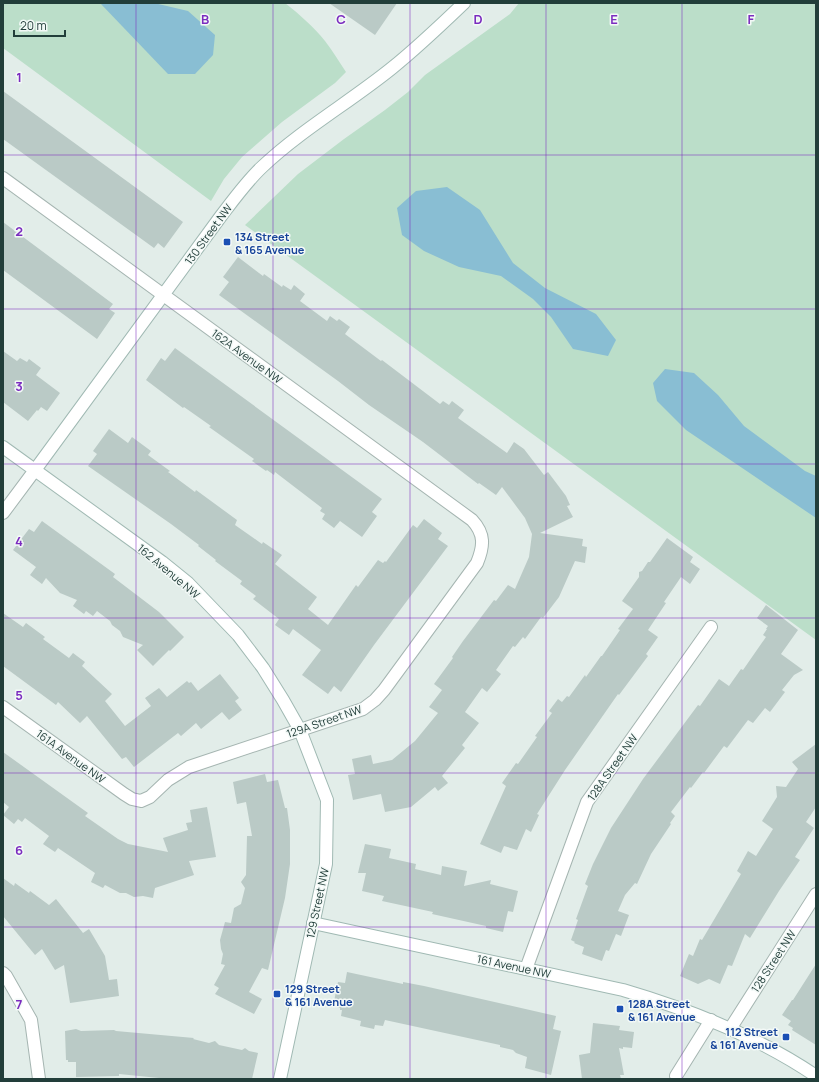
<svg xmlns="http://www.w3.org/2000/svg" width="819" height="1082" font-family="Manrope,sans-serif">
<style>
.green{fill:#bbdec9}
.water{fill:#89bed3}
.building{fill:#bacac6}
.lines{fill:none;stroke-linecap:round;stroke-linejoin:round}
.street-casing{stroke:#a5b5b1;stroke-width:14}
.secondary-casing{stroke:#a0b9b3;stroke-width:14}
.street{stroke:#fff;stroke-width:12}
.secondary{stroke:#fff;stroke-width:12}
.grid{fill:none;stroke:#7b2cbf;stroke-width:1;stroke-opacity:0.55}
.transit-dot{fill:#1a4fb4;stroke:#f3f9f7;stroke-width:1.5}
.labels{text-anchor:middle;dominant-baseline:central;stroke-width:3;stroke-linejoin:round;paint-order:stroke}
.street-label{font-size:11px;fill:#223e3a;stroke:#f3f9f7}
.transit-label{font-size:11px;font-weight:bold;fill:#164399;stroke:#f3f9f7;text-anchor:start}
.grid-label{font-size:13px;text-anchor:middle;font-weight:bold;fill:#7b2cbf;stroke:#f3f9f7;stroke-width:3;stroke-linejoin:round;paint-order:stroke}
</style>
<rect width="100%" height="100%" fill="#e2ede9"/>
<g class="green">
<path d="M 3,3 L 285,3 C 299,14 314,27 325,41 C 333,51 339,62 346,72 L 335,83 L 282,122 L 242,157 L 224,179 L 211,201 L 3,48 Z"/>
<path d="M 519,3 L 816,3 L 816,640 L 245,225 L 298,174 L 344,139 L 385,110 L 408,92 L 425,75 L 510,14 Z"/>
</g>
<g class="water">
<path d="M 100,3 L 154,3 L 188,11 L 215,35 L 213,55 L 195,74 L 168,74 Z"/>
<path d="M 447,187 L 480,210 L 513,263 L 545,288 L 596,314 L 616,340 L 608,356 L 573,349 L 551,317 L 533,299 L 501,276 L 459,267 L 424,251 L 402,235 L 397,208 L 416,191 Z"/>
<path d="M 665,369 L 694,373 L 718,395 L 744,426 L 805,471 L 816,476 L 816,518 L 686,430 L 657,401 L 653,383 Z"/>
</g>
<g class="building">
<path d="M 329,3 L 397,3 L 375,35 Z"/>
<path d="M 3,91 L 183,222 L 164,248 L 158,243 L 154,248 L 3,139 Z"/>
<path d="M 3,222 L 113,304 L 109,309 L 115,313 L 97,339 L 3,270 Z"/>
<path d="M 238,257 L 263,276 L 264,274 L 282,287 L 283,285 L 291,290 L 294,285 L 305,294 L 300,301 L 327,321 L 330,316 L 337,321 L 339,319 L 350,327 L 345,334 L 381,361 L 382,360 L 440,404 L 443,401 L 449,405 L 452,401 L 464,410 L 458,418 L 507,453 L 514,442 L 524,449 L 544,475 L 548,472 L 566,496 L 570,505 L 567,506 L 573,517 L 540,533 L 583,539 L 582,546 L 587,547 L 585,563 L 575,561 L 559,597 L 543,618 L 541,617 L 525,639 L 523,637 L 515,647 L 513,646 L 496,670 L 501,674 L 487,692 L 482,688 L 465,712 L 479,723 L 462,745 L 465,748 L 442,776 L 448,783 L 438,791 L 435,787 L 411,807 L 385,812 L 381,794 L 353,800 L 348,775 L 355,774 L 352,759 L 371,755 L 373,764 L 392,760 L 415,741 L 438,713 L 429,707 L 442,690 L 434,684 L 453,658 L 452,657 L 463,641 L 494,600 L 496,601 L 508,585 L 515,589 L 529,557 L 532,534 L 525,518 L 502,487 L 496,495 L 479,483 L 478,484 L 423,442 L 369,405 L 338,381 L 219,295 L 229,282 L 223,277 Z"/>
<path d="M 175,348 L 382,499 L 372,512 L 377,516 L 362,537 L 340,521 L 334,528 L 322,519 L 325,514 L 320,511 L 322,508 L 275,472 L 274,475 L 267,470 L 266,471 L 252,461 L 254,459 L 209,427 L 211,426 L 184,407 L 183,408 L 146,380 L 161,358 L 165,361 Z"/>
<path d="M 3,351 L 17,361 L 20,358 L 27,362 L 29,359 L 41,368 L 36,375 L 60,393 L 47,411 L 41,407 L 38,411 L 37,410 L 28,421 L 3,402 Z"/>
<path d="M 109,429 L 128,443 L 132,437 L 151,451 L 148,455 L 170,471 L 168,472 L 195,492 L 196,490 L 237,520 L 235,525 L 262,544 L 263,542 L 282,555 L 275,564 L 317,597 L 308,609 L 328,625 L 356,585 L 358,587 L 378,560 L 383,563 L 385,561 L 386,562 L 413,525 L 417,528 L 424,519 L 442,533 L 438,539 L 448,546 L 374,645 L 341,692 L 334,686 L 328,694 L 302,675 L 321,650 L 293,629 L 289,635 L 275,625 L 279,619 L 253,599 L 256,596 L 240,584 L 242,581 L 215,561 L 216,560 L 198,546 L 199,545 L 171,524 L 88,466 L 97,454 L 93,451 Z"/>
<path d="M 42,521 L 115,574 L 113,577 L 159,612 L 184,637 L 170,651 L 169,650 L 153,666 L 137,650 L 143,645 L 123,637 L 120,631 L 112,625 L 110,621 L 97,611 L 93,616 L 86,611 L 84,614 L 73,606 L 77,600 L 60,593 L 46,578 L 42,584 L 30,575 L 36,567 L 13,550 L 29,529 L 34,532 Z"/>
<path d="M 667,538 L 693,557 L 690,562 L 700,569 L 690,584 L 681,577 L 664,602 L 666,603 L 648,630 L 658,637 L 646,654 L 648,656 L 619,695 L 618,694 L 565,770 L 537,814 L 539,815 L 531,832 L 526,829 L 517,850 L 504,846 L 501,853 L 480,844 L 506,786 L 502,783 L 516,763 L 518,764 L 537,737 L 535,736 L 552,713 L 549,711 L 558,699 L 562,702 L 567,696 L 569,697 L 585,675 L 586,677 L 601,656 L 602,656 L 620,630 L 618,629 L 633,609 L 622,601 L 639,577 L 639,572 L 642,571 L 648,562 L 650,562 Z"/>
<path d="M 766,605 L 798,630 L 781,654 L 803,670 L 794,675 L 782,690 L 785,692 L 770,712 L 765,708 L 753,723 L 748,720 L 727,748 L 724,746 L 704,773 L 703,772 L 691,788 L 690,787 L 671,812 L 675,816 L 670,823 L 671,824 L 651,854 L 637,884 L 635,883 L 625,895 L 618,911 L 629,915 L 621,936 L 616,934 L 609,951 L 606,950 L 602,961 L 582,954 L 584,947 L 574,943 L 575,942 L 571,940 L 578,920 L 576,919 L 588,886 L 585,884 L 593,864 L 611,828 L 643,779 L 698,705 L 700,706 L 719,679 L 729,686 L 741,669 L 743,670 L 766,637 L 763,635 L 767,629 L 766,629 L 768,626 L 757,618 Z"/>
<path d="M 3,613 L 23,627 L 26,623 L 45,637 L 43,639 L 69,658 L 73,653 L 85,662 L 82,666 L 112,694 L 105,701 L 125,726 L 151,706 L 145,698 L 159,688 L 167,697 L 187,681 L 189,683 L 191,682 L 198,691 L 220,674 L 239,698 L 235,701 L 242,710 L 229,720 L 222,712 L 201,729 L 196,723 L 181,736 L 178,733 L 134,767 L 126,757 L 122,759 L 87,716 L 80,723 L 58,702 L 56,705 L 3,666 Z"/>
<path d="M 816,744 L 816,807 L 806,822 L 814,828 L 795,857 L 800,860 L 779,891 L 750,938 L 745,934 L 732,966 L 728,965 L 720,984 L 709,979 L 698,984 L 680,976 L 689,954 L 693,956 L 700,939 L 702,940 L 741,874 L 737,871 L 748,851 L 756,856 L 773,829 L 762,821 L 777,797 L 776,786 L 786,787 L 798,769 L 792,762 Z"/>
<path d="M 3,752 L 88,813 L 85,816 L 118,839 L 128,844 L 168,852 L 163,838 L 188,830 L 186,823 L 192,822 L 190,810 L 207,807 L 216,857 L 189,861 L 194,875 L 155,888 L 153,898 L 143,896 L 134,897 L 126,893 L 120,893 L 105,885 L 103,888 L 91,882 L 95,873 L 58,848 L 55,852 L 43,844 L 49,836 L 25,818 L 22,822 L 18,819 L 14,824 L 3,815 L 9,807 L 3,802 Z"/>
<path d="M 265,774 L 267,782 L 278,780 L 285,808 L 287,808 L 290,830 L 290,864 L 285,898 L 268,970 L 262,968 L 249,992 L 262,999 L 254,1014 L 215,994 L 219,988 L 214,985 L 225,965 L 221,964 L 223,954 L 221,949 L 220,940 L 225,922 L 231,923 L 234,908 L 241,904 L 245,888 L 241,882 L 246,875 L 247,836 L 252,836 L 246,802 L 237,804 L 233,782 Z"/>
<path d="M 365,844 L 391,849 L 389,858 L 416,864 L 415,869 L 441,875 L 442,866 L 467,871 L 464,886 L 491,880 L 490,884 L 518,891 L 513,912 L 508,911 L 503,932 L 486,928 L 486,926 L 432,914 L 433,912 L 382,901 L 384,896 L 362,891 L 366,873 L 358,873 Z"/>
<path d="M 3,878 L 14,886 L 15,883 L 29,893 L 30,891 L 49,905 L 56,899 L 83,933 L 89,929 L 105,956 L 109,980 L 117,979 L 119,996 L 70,1003 L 64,965 L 55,970 L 42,949 L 35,955 L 3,916 Z"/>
<path d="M 816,964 L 816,1045 L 792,1030 L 793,1028 L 788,1025 L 791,1021 L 782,1015 L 792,1000 L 793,1000 Z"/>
<path d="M 347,972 L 403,984 L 403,982 L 424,986 L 556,1016 L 553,1029 L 561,1031 L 551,1075 L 525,1068 L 527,1057 L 516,1053 L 513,1050 L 500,1047 L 500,1045 L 385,1020 L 383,1026 L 375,1025 L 374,1029 L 360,1026 L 361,1021 L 341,1016 L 342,1010 L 340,1010 L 340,1008 L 333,1006 L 338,982 L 345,983 Z"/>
<path d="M 593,1023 L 620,1026 L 619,1030 L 634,1032 L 632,1048 L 623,1047 L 623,1049 L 619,1048 L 624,1075 L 620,1075 L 621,1079 L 582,1079 L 579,1055 L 590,1053 Z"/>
<path d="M 76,1029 L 81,1031 L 114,1030 L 116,1031 L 194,1038 L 193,1039 L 209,1043 L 215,1041 L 219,1045 L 242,1050 L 245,1048 L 249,1051 L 258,1053 L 252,1079 L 169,1079 L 119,1074 L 119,1076 L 76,1077 L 76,1062 L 68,1062 L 68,1060 L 66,1060 L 65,1031 Z"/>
</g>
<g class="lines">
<g class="street-casing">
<g id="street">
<path d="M 3,178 L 472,520 C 485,534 484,546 477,563 L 384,690 L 375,700 L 363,709 L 189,767 L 168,780 L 150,797 L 141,801 L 132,799 L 124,794 L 3,707"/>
<path d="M 3,513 L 35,470"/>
<path d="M 526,969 L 587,802 L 711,627"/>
<path d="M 3,973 L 6,976 L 31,1020 L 39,1079"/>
<path d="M 730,1029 L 816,894"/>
<path d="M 676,1076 L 711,1020"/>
</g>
</g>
<g class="secondary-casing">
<g id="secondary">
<path d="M 3,447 L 162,562 L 188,583 L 238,635 L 263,668 L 283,700 L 300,730 L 327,800 L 326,864 L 280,1079"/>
<path d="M 35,470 L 221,216 C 234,199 247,181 262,167 C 301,130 350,102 392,68 C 417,48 441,25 464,3"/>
<path d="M 313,923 L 623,990 C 691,1010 757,1036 816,1076"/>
</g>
</g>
<use href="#street" class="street"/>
<use href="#secondary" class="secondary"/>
</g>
<path class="grid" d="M 136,3 L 136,1079M 273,3 L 273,1079M 410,3 L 410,1079M 546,3 L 546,1079M 682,3 L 682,1079M 3,155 L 816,155M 3,309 L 816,309M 3,464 L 816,464M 3,618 L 816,618M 3,773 L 816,773M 3,927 L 816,927"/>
<g class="transit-dot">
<rect x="223" y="238" width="8" height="8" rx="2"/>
<rect x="273" y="990" width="8" height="8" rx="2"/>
<rect x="616" y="1005" width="8" height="8" rx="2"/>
<rect x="782" y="1033" width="8" height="8" rx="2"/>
</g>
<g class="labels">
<g class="street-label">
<text transform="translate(208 234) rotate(-54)">130 Street NW</text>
<text transform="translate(247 356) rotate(36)">162A Avenue NW</text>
<text transform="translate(169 571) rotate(40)">162 Avenue NW</text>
<text transform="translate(324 721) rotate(-19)">129A Street NW</text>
<text transform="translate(71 756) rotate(36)">161A Avenue NW</text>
<text transform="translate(612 767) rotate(-55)">128A Street NW</text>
<text transform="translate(317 903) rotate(-78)">129 Street NW</text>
<text transform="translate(773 961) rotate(-57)">128 Street NW</text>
<text transform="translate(514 966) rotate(12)">161 Avenue NW</text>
</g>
<g class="transit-label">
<text x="235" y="236">134 Street<tspan x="235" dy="13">&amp; 165 Avenue</tspan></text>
<text x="285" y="988">129 Street<tspan x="285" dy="13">&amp; 161 Avenue</tspan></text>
<text x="628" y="1003">128A Street<tspan x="628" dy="13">&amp; 161 Avenue</tspan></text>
<text x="778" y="1031" text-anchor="end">112 Street<tspan x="778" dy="13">&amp; 161 Avenue</tspan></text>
</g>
</g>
<g class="grid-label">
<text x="205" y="24">B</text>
<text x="341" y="24">C</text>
<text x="478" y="24">D</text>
<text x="614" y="24">E</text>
<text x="751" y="24">F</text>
<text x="19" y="82">1</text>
<text x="19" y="236">2</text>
<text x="19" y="391">3</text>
<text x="19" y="546">4</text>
<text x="19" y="700">5</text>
<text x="19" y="855">6</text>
<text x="19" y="1009">7</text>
</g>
<rect width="819" height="1082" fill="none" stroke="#223e3a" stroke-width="8"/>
<path d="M14 30v6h51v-6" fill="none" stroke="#223e3a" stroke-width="2"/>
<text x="20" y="30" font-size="12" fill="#223e3a" stroke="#f3f9f7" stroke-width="3" paint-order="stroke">20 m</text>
</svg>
